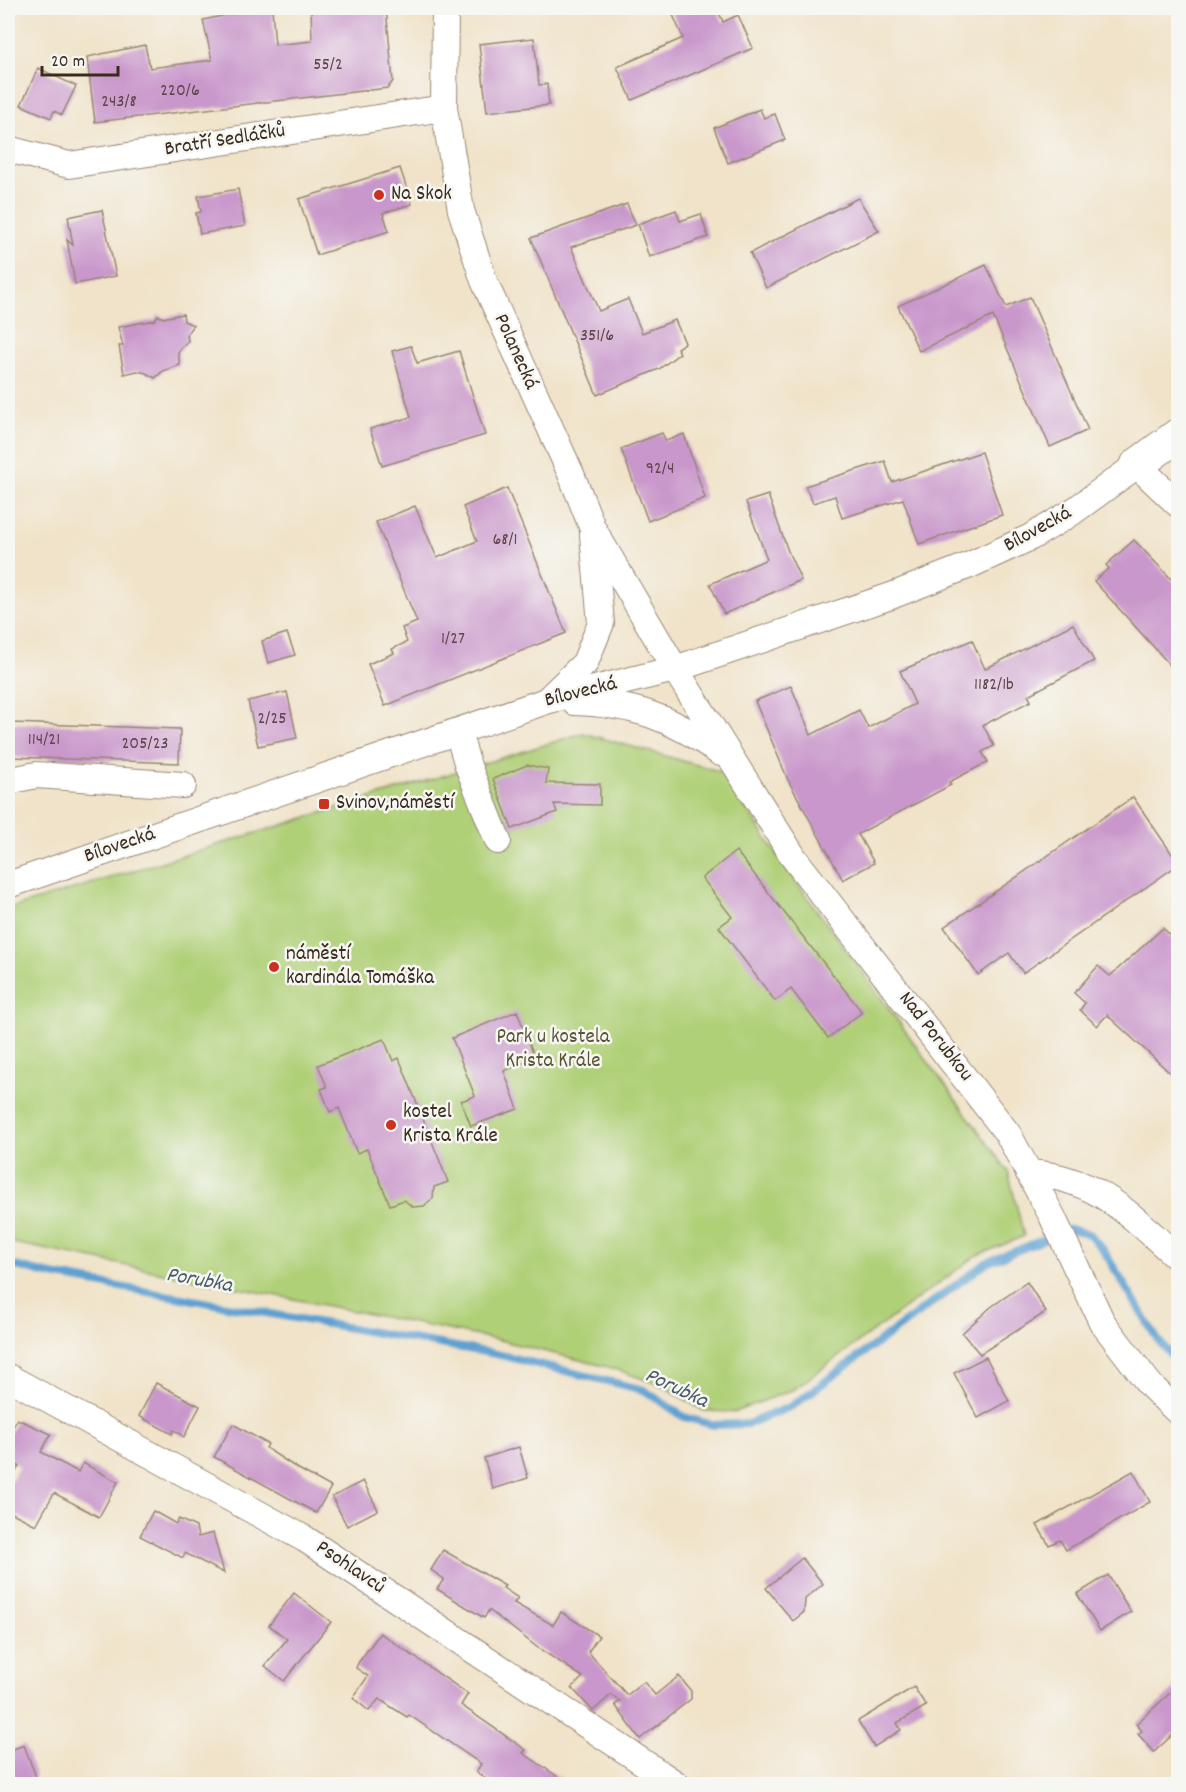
<svg xmlns="http://www.w3.org/2000/svg" width="1186" height="1792" font-family="Dekko,sans-serif">
<style>
.green{fill:#b0d078;stroke:#767d4b;stroke-width:1.5}
.lines{fill:none;stroke-linecap:round;stroke-linejoin:round}
.stream{stroke:#5ea0d1;stroke-width:8}
.building{fill:#c997cb}
.minor-casing{stroke:#968674;stroke-width:28}
.highway-casing{stroke:#968674;stroke-width:35}
.minor{stroke:#fff;stroke-width:26}
.highway{stroke:#fff;stroke-width:33}
.poi-dot{fill:#c8321e;stroke:#f6f6f2;stroke-width:2}
.labels{text-anchor:middle;dominant-baseline:central;stroke-width:5;stroke-linejoin:round;paint-order:stroke}
.number-label{font-size:18px;fill:#5e4549}
.street-label{font-size:21px;fill:#3b2a1e;stroke:#f6f6f2}
.poi-label{font-size:21px;fill:#3b2a1e;stroke:#f6f6f2;text-anchor:start}
.park-label{font-size:21px;fill:#585434;stroke:#f6f6f2}
.water-label{font-size:22px;font-style:italic;fill:#495966;stroke:#f6f6f2}
</style>
<rect width="100%" height="100%" fill="#f6f6f2"/>
<filter id="ink" filterUnits="userSpaceOnUse"><feTurbulence type="fractalNoise" baseFrequency=".0167" numOctaves="2"/><feDisplacementMap in="SourceGraphic" scale="12" xChannelSelector="R" yChannelSelector="G"/><feConvolveMatrix kernelMatrix="1 2 1 2 8 2 1 2 1" color-interpolation-filters="sRGB"/></filter>
<filter id="wash" filterUnits="userSpaceOnUse"><feTurbulence type="fractalNoise" baseFrequency=".008" numOctaves="4" result="noise"/><feDisplacementMap in="SourceGraphic" scale="24" xChannelSelector="R" yChannelSelector="G"/><feGaussianBlur stdDeviation="1.35" result="paint"/><feColorMatrix in="noise" values="0 0 0 0 0 0 0 0 0 0 0 0 0 0 0 0 0 1.4 0 .05"/><feComposite in="paint" operator="in"/></filter>
<g filter="url(#wash)">
<rect width="100%" height="100%" fill="#f0e3c9"/>
<path class="green" d="M 583,733 L 722,772 L 788,871 L 1008,1171 L 1024,1236 L 976,1256 L 794,1389 L 735,1412 L 704,1411 L 663,1386 L 612,1368 L 499,1340 L 8,1242 L 8,909 Z"/>
<g class="lines">
<path class="stream" d="M 8,1264 L 47,1274 L 496,1354 L 644,1390 L 684,1417 L 713,1425 L 748,1424 L 792,1406 L 986,1263 L 1070,1229 L 1089,1234 L 1102,1248 L 1158,1340 L 1178,1363"/>
</g>
<g id="blocks">
<g class="building">
<path d="M 258,8 L 272,8 L 275,45 L 312,41 L 311,8 L 386,8 L 393,81 L 388,88 L 95,122 L 87,57 L 145,45 L 150,68 L 212,60 L 203,20 Z"/>
<path d="M 670,8 L 717,8 L 723,22 L 738,15 L 753,48 L 632,100 L 617,67 L 683,38 Z"/>
<path d="M 534,38 L 539,85 L 547,84 L 549,105 L 487,112 L 479,44 Z"/>
<path d="M 38,68 L 76,86 L 62,115 L 54,111 L 51,118 L 21,105 Z"/>
<path d="M 760,109 L 764,118 L 775,114 L 785,140 L 728,163 L 714,128 Z"/>
<path d="M 400,168 L 412,204 L 383,213 L 389,231 L 317,255 L 299,199 Z"/>
<path d="M 238,189 L 245,226 L 200,234 L 196,213 L 201,212 L 198,196 Z"/>
<path d="M 858,198 L 879,231 L 766,288 L 750,253 Z"/>
<path d="M 627,204 L 636,225 L 571,247 L 599,311 L 628,299 L 642,333 L 675,320 L 685,343 L 677,348 L 680,353 L 659,369 L 597,395 L 531,238 Z"/>
<path d="M 102,210 L 116,276 L 75,284 L 67,240 L 73,245 L 68,217 Z"/>
<path d="M 676,210 L 680,221 L 701,214 L 708,237 L 649,257 L 638,224 Z"/>
<path d="M 986,265 L 1006,307 L 1030,297 L 1088,430 L 1050,447 L 993,316 L 919,351 L 898,306 Z"/>
<path d="M 183,314 L 184,321 L 193,325 L 187,334 L 188,341 L 178,352 L 180,365 L 163,371 L 155,378 L 146,373 L 137,371 L 124,374 L 119,346 L 123,346 L 118,327 L 155,320 L 158,315 L 163,318 Z"/>
<path d="M 411,346 L 417,363 L 459,351 L 485,435 L 382,466 L 370,429 L 411,417 L 392,351 Z"/>
<path d="M 662,433 L 666,441 L 684,434 L 705,498 L 648,521 L 621,449 Z"/>
<path d="M 981,452 L 1002,515 L 919,544 L 903,499 L 842,518 L 835,496 L 813,503 L 805,486 L 885,461 L 892,482 Z"/>
<path d="M 507,488 L 566,633 L 385,706 L 368,664 L 394,653 L 392,649 L 407,642 L 402,628 L 417,622 L 376,522 L 415,506 L 437,558 L 477,541 L 463,507 Z"/>
<path d="M 768,495 L 788,551 L 801,580 L 724,614 L 710,584 L 767,559 L 746,502 Z"/>
<path d="M 1134,540 L 1179,587 L 1179,675 L 1094,581 L 1109,568 L 1106,565 Z"/>
<path d="M 1073,624 L 1094,661 L 1028,695 L 1031,701 L 983,725 L 994,746 L 982,752 L 988,762 L 949,782 L 951,785 L 858,834 L 874,863 L 843,880 L 788,780 L 755,701 L 791,686 L 811,735 L 859,710 L 868,728 L 915,704 L 900,671 L 972,640 L 985,669 Z"/>
<path d="M 287,633 L 295,655 L 268,663 L 262,641 Z"/>
<path d="M 287,692 L 297,738 L 258,746 L 248,701 Z"/>
<path d="M 11,723 L 180,729 L 179,763 L 11,757 Z"/>
<path d="M 527,765 L 548,769 L 546,783 L 600,784 L 600,805 L 554,804 L 557,812 L 512,829 L 493,779 Z"/>
<path d="M 1133,797 L 1179,864 L 1023,973 L 1009,953 L 978,975 L 944,927 Z"/>
<path d="M 736,851 L 862,1012 L 828,1038 L 791,989 L 775,1001 L 719,927 L 732,917 L 702,878 Z"/>
<path d="M 1163,928 L 1179,944 L 1179,1081 L 1107,1015 L 1097,1026 L 1080,1010 L 1085,1003 L 1074,993 L 1098,966 L 1110,976 Z"/>
<path d="M 517,1011 L 535,1058 L 504,1071 L 518,1109 L 471,1126 L 461,1101 L 475,1096 L 452,1038 Z"/>
<path d="M 384,1039 L 393,1061 L 399,1058 L 448,1182 L 434,1187 L 433,1198 L 424,1206 L 413,1207 L 404,1200 L 390,1205 L 367,1149 L 357,1153 L 339,1108 L 330,1112 L 321,1089 L 327,1087 L 318,1065 Z"/>
<path d="M 1027,1282 L 1046,1312 L 980,1354 L 962,1333 L 991,1307 Z"/>
<path d="M 986,1357 L 1009,1401 L 978,1418 L 954,1373 Z"/>
<path d="M 156,1383 L 200,1406 L 184,1437 L 174,1430 L 172,1434 L 139,1416 Z"/>
<path d="M 17,1419 L 51,1434 L 41,1452 L 78,1472 L 83,1463 L 118,1482 L 99,1517 L 54,1493 L 36,1525 L 8,1511 L 8,1486 L 19,1466 L 8,1460 L 8,1437 Z"/>
<path d="M 233,1424 L 268,1444 L 266,1448 L 295,1467 L 331,1487 L 316,1513 L 214,1457 Z"/>
<path d="M 519,1447 L 528,1478 L 493,1489 L 484,1458 Z"/>
<path d="M 1133,1471 L 1150,1502 L 1066,1550 L 1060,1540 L 1049,1545 L 1037,1525 Z"/>
<path d="M 363,1481 L 378,1510 L 347,1526 L 332,1497 Z"/>
<path d="M 153,1511 L 176,1524 L 179,1519 L 196,1527 L 198,1537 L 213,1533 L 224,1573 L 185,1553 L 183,1558 L 140,1536 Z"/>
<path d="M 443,1550 L 505,1586 L 503,1588 L 518,1598 L 514,1603 L 553,1625 L 561,1612 L 599,1636 L 588,1652 L 627,1695 L 644,1682 L 655,1695 L 679,1676 L 691,1691 L 691,1699 L 640,1739 L 615,1705 L 620,1701 L 611,1695 L 593,1711 L 572,1688 L 583,1677 L 538,1648 L 489,1610 L 484,1618 L 437,1589 L 444,1579 L 431,1570 Z"/>
<path d="M 802,1558 L 823,1584 L 805,1599 L 804,1612 L 793,1621 L 766,1588 Z"/>
<path d="M 1108,1575 L 1131,1612 L 1100,1631 L 1077,1594 Z"/>
<path d="M 294,1593 L 331,1622 L 284,1681 L 265,1666 L 287,1639 L 269,1625 Z"/>
<path d="M 380,1633 L 468,1694 L 461,1705 L 526,1750 L 523,1753 L 570,1785 L 495,1785 L 476,1772 L 481,1764 L 409,1715 L 407,1717 L 379,1699 L 369,1711 L 353,1698 L 368,1676 L 356,1668 L 358,1663 Z"/>
<path d="M 1179,1685 L 1179,1729 L 1154,1752 L 1138,1734 L 1142,1731 L 1136,1724 Z"/>
<path d="M 914,1687 L 926,1706 L 897,1723 L 901,1730 L 874,1747 L 858,1721 Z"/>
<path d="M 24,1745 L 36,1777 L 16,1785 L 8,1785 L 8,1751 Z"/>
</g>
</g>
</g>
<g filter="url(#ink)">
<use href="#blocks" fill-opacity="0" stroke="#968674" stroke-width="1.5"/>
<g class="lines">
<g class="minor-casing">
<g id="minor">
<path d="M 445,8 L 444,108 L 461,210 L 484,281 L 571,474 L 593,529 L 675,669 L 794,858 L 1008,1134 L 1052,1216 L 1102,1322 L 1150,1385 L 1178,1412"/>
<path d="M 8,149 L 69,165 L 444,108"/>
<path d="M 547,700 L 585,663 L 601,623 L 593,535"/>
<path d="M 574,702 C 632,704 673,717 720,753"/>
<path d="M 458,732 L 468,766 L 498,841"/>
<path d="M 8,781 L 36,775 L 183,785"/>
<path d="M 8,885 L 546,701 L 675,669 L 891,596 L 970,565 L 1031,537 L 1071,513 L 1137,465 L 1178,504"/>
<path d="M 1029,1173 C 1097,1177 1131,1216 1178,1258"/>
<path d="M 8,1377 L 305,1539 L 676,1784"/>
</g>
</g>
<g class="highway-casing">
<path id="highway" d="M 1137,465 L 1178,435"/>
</g>
<use href="#minor" class="minor"/>
<use href="#highway" class="highway"/>
</g>
</g>
<g class="poi-dot">
<circle cx="379" cy="195" r="6"/>
<rect x="318" y="798" width="12" height="12" rx="3"/>
<circle cx="274" cy="967" r="6"/>
<circle cx="391" cy="1125" r="6"/>
</g>
<g class="labels">
<g class="number-label">
<text x="328" y="65">55/2</text>
<text x="180" y="91">220/6</text>
<text x="119" y="102">243/8</text>
<text x="597" y="336">351/6</text>
<text x="660" y="469">92/4</text>
<text x="505" y="540">68/1</text>
<text x="453" y="639">1/27</text>
<text x="994" y="685">1182/1b</text>
<text x="272" y="719">2/25</text>
<text x="44" y="740">114/21</text>
<text x="145" y="744">205/23</text>
</g>
<g class="street-label">
<text transform="translate(225 141) rotate(-9)">Bratří Sedláčků</text>
<text transform="translate(515 352) rotate(66)">Polanecká</text>
<text transform="translate(1038 530) rotate(-29)">Bílovecká</text>
<text transform="translate(581 693) rotate(-14)">Bílovecká</text>
<text transform="translate(120 846) rotate(-19)">Bílovecká</text>
<text transform="translate(935 1037) rotate(52)">Nad Porubkou</text>
<text transform="translate(350 1568) rotate(34)">Psohlavců</text>
</g>
<g class="poi-label">
<text x="391" y="195">Na Skok</text>
<text x="336" y="804">Svinov,náměstí</text>
<text x="286" y="955">náměstí<tspan x="286" dy="24">kardinála Tomáška</tspan></text>
<text x="403" y="1113">kostel<tspan x="403" dy="24">Krista Krále</tspan></text>
</g>
<g class="park-label">
<text x="553" y="1038">Park u kostela<tspan x="553" dy="24">Krista Krále</tspan></text>
</g>
<g class="water-label">
<text transform="translate(199 1281) rotate(10)">Porubka</text>
<text transform="translate(676 1389) rotate(25)">Porubka</text>
</g>
</g>
<rect width="1186" height="1792" fill="none" stroke="#f6f6f2" stroke-width="30"/>
<path d="M42 66v9h76v-9" fill="none" stroke="#3b2a1e" stroke-width="3"/>
<text x="51" y="66" font-size="18" fill="#3b2a1e" stroke="#f6f6f2" stroke-width="4.5" paint-order="stroke">20 m</text>
</svg>
